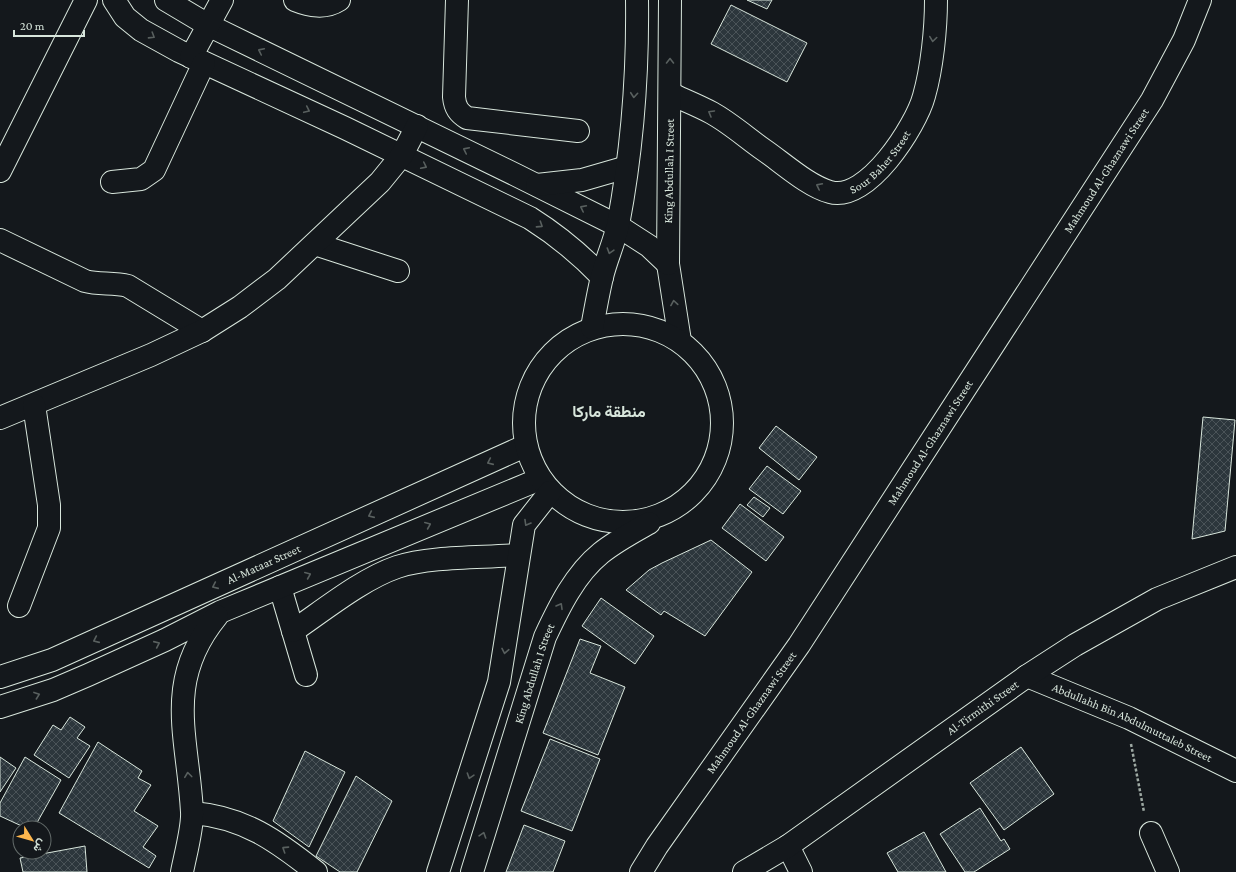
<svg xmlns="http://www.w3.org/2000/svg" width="1236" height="872" font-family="'Crimson Pro',Vazirmatn,serif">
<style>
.building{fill:url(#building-cross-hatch);stroke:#d8e6dc}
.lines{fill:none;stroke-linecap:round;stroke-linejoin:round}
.minor-casing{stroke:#d8e6dc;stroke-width:24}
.major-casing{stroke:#d8e6dc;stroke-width:24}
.path{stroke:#9da8a2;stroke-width:2.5;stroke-dasharray:3 2;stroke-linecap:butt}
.minor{stroke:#14181c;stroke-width:22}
.major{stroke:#14181c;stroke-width:22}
.oneway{stroke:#59605f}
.labels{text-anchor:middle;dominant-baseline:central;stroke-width:3;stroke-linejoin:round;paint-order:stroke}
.street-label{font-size:12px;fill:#d8e6dc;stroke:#14181c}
.district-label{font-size:16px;font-weight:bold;fill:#d8e6dc;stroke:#14181c}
</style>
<defs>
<pattern id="building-cross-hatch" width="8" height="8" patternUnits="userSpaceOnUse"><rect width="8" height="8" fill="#2c363c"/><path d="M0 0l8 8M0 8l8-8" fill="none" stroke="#4a5358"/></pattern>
</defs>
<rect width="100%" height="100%" fill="#14181c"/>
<g class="building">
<path d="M 747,0 L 772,0 L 767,9 Z"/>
<path d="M 731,5 L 807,43 L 787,82 L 711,44 Z"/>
<path d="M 1203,417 L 1235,420 L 1225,531 L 1192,539 Z"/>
<path d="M 776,426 L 817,457 L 799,480 L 759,448 Z"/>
<path d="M 767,466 L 801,491 L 783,514 L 749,489 Z"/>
<path d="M 754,497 L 770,508 L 763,517 L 747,505 Z"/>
<path d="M 740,504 L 784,537 L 766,561 L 722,528 Z"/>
<path d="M 711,540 L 752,572 L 705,636 L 664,611 L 661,615 L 626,590 L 649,570 L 662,563 Z"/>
<path d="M 601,598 L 654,636 L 635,664 L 582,626 Z"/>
<path d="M 580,639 L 601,646 L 590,673 L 625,687 L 598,755 L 543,733 Z"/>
<path d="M 70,717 L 85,727 L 77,738 L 90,746 L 69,778 L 34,755 L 53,725 L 61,730 Z"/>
<path d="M 550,739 L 600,759 L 572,831 L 521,811 Z"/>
<path d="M 98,742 L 142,771 L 138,778 L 151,785 L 134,811 L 158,826 L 143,847 L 156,856 L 149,868 L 59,813 Z"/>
<path d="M 1021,747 L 1054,794 L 1004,830 L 970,783 Z"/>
<path d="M 305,751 L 345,772 L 309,847 L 273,821 Z"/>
<path d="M 0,757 L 16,768 L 0,792 Z"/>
<path d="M 25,757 L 61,780 L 34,828 L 26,828 L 0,816 L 0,803 Z"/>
<path d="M 356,776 L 392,801 L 357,872 L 340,872 L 316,856 Z"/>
<path d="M 980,808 L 1001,841 L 1004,839 L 1010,849 L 974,872 L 965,872 L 940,834 Z"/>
<path d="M 524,825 L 565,841 L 553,872 L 506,872 Z"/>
<path d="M 924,832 L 946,872 L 898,872 L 887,853 Z"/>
<path d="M 85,846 L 87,872 L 23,872 L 20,858 Z"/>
</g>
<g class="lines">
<g class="minor-casing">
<g id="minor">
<path d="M 114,0 L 125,17 L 141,30 L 179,51 L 345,128 L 530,218 C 557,235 580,254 602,277"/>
<path d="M 166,0 L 208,25 L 516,175 L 618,226"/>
<path d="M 295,0 C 310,6 325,9 339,0"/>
<path d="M 457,0 L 454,97 C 455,108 459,113 467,118 L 578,131"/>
<path d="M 191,57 L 222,0"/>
<path id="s1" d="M 671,94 C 684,100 699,106 712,113 C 730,123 747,138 764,150 C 783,163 808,186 830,192 C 867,203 916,126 924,96 C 932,68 936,29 936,0"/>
<path d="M 0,171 L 86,0"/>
<path d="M 112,182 L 141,179 L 154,170 L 204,63"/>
<path d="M 0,240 L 85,281 C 99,285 113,282 128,286 L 202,331"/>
<path d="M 315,244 L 398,271"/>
<path d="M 0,418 L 151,355 L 202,331 L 240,307 L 277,279 L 380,182 L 402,155 L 417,126"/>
<path d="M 280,587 L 306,675"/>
<path d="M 19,606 L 49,528 L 49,505 L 34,405"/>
<path d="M 293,631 C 324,610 362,579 397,567 C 430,556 483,558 518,555"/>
<path id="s2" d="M 1027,676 L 1129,718 L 1236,771"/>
<path id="s3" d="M 0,677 L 52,660 L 525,446"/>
<path d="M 0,707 L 53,690 L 88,675 L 165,640 L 220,612 L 540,479"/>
<path d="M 193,813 C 244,817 277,841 316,872"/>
<path d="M 1151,833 L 1168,872"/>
<path d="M 788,846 L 801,872"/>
<path d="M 182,872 C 185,856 193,827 192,812 C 188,736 163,682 217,616"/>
<path id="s4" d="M 641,872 L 657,846 L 799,645 L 1152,100 L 1184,40 L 1200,0"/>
</g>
</g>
<g class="major-casing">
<g id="major">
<path d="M 670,0 L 668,264 L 680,341"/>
<path d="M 537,185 L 582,180 L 627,167"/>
<path d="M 618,226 L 649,246 L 668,264"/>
<circle cx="623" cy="423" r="99"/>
<path d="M 592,328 C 595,311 598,294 602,277 C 606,260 614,243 618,225 C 632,151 638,75 637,0"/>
<path d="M 438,872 L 499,682 L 524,525 L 550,492"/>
<path id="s5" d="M 472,872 L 545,637 C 559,607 575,574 601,553 C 616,541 633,532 649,523"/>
<path id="s6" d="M 744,872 L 788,846 L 1027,676 L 1075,645 L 1157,599 L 1236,567"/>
</g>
</g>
<path class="path" d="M 1131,744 L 1144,812"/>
<use href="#minor" class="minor"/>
<use href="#major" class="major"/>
</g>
<defs><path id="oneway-chevron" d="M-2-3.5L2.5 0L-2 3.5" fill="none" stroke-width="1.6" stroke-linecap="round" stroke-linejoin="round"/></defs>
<g class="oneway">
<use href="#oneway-chevron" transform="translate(152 36) rotate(32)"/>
<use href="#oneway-chevron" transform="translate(933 39) rotate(98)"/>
<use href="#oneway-chevron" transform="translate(261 51) rotate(-154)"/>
<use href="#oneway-chevron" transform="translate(670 61) rotate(-90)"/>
<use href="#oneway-chevron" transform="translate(634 95) rotate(95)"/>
<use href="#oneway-chevron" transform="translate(307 110) rotate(25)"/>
<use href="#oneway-chevron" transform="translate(711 113) rotate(-150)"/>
<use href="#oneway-chevron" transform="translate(466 150) rotate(-154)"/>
<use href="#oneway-chevron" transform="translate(424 166) rotate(26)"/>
<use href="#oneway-chevron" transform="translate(819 186) rotate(-153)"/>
<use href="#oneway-chevron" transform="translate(583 208) rotate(-153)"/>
<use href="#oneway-chevron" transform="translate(540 225) rotate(33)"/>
<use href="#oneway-chevron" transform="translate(610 251) rotate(107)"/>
<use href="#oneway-chevron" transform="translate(674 303) rotate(-99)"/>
<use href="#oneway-chevron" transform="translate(490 462) rotate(156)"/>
<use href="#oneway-chevron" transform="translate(371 515) rotate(156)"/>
<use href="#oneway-chevron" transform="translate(527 523) rotate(120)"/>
<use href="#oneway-chevron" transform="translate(428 525) rotate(-23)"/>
<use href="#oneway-chevron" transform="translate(308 575) rotate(-23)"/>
<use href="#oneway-chevron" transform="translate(215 586) rotate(156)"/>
<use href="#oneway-chevron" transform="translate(560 606) rotate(-60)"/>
<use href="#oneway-chevron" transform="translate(96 640) rotate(156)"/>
<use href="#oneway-chevron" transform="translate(157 644) rotate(-24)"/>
<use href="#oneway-chevron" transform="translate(505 651) rotate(101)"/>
<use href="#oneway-chevron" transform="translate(37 695) rotate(-20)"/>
<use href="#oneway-chevron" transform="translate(188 775) rotate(-97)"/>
<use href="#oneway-chevron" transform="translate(470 776) rotate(108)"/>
<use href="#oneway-chevron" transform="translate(483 835) rotate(-72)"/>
<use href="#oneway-chevron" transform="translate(285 849) rotate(-147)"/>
</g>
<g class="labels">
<g class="street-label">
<text stroke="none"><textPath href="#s1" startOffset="250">Sour Baher Street</textPath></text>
<text stroke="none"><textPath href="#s4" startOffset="842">Mahmoud Al-Ghaznawi Street</textPath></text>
<text transform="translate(669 171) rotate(-89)">King Abdullah I Street</text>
<text stroke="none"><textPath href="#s4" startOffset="518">Mahmoud Al-Ghaznawi Street</textPath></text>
<text stroke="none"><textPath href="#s3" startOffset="287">Al-Mataar Street</textPath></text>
<text stroke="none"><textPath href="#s5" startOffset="208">King Abdullah I Street</textPath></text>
<text stroke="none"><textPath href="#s6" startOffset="290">Al-Tirmithi Street</textPath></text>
<text stroke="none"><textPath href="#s4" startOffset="194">Mahmoud Al-Ghaznawi Street</textPath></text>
<text stroke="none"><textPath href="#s2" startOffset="115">Abdullahh Bin Abdulmuttaleb Street</textPath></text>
</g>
<g class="district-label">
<text x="609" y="411">منطقة ماركا</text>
</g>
</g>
<g transform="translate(32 840) rotate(127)"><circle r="19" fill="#14181c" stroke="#626a69"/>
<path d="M0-3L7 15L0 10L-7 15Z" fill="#ffb74d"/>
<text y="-6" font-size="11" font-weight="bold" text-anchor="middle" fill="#d8e6dc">ش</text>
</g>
<path d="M14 30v6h70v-6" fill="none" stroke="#d8e6dc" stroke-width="2"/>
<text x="20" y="30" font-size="12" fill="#d8e6dc" stroke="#14181c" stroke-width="3" paint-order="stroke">20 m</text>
</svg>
